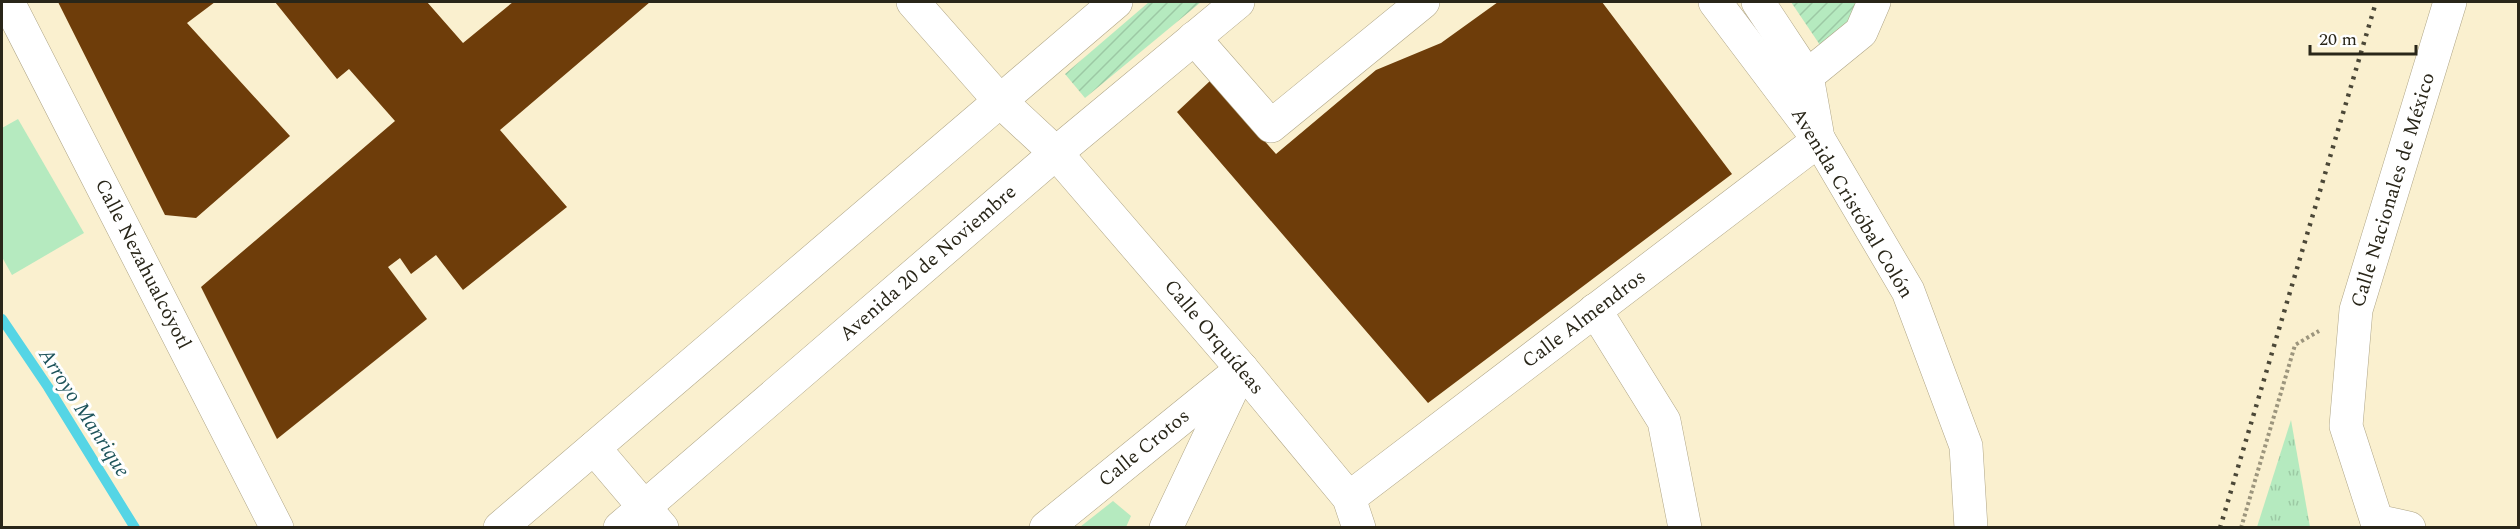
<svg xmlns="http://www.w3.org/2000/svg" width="2520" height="529" font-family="Spectral,serif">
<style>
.grass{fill:url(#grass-tufts)}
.park{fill:#b5eabf}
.garden{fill:url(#garden-furrows)}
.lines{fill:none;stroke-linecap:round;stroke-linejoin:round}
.stream{stroke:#55d5e5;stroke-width:10}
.building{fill:#6e3d0a}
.minor-casing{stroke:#afa586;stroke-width:34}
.major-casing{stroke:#afa586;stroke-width:34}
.path{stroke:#9c957d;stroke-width:4;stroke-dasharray:3 3;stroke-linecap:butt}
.minor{stroke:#fff;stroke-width:33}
.major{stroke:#fff;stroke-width:33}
.rail{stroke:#4b4737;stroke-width:4.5;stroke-dasharray:3 6;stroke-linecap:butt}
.labels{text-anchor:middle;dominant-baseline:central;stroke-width:6;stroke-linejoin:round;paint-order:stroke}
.street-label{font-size:20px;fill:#292619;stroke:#fff}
.water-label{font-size:21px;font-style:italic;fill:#1e545b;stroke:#fff}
</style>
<defs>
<pattern id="grass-tufts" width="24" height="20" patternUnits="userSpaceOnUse" patternTransform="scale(1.5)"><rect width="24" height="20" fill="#b5eabf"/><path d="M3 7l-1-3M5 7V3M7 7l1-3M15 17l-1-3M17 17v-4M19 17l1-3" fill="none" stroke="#9cc9a4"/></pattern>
<pattern id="garden-furrows" width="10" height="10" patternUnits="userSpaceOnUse" patternTransform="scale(1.5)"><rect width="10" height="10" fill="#b5eabf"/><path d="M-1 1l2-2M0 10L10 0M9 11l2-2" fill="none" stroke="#9cc9a4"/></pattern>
</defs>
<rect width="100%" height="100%" fill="#faf0cf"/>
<path class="grass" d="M 2291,420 L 2310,527 L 2257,527 Z"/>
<g class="park">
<path d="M 18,119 L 84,233 L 12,275 L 2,257 L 2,128 Z"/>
<path d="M 1113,501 L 1131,516 L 1126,527 L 1080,527 Z"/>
</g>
<g class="garden">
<path d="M 1149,2 L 1201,2 L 1085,98 L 1065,74 Z"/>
<path d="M 1791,2 L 1857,2 L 1848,26 L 1820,45 Z"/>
</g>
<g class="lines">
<path class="stream" d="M 2,319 L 48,387 L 135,528"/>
</g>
<g class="building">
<path d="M 58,2 L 215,2 L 187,23 L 290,136 L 196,218 L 165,215 Z"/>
<path d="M 275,2 L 427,2 L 463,43 L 513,2 L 650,2 L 500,130 L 567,207 L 463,290 L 436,255 L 411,274 L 400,258 L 388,267 L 427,319 L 277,439 L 201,287 L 395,121 L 349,69 L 337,79 Z"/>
<path d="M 1498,2 L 1602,2 L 1732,174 L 1428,403 L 1177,112 L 1211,80 L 1276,154 L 1376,70 L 1441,43 Z"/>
</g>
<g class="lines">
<g class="minor-casing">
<g id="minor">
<path d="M 8,2 L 277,528"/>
<path d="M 913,2 L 1000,101 L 1056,153 L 1242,369 L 1349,498 L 1359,528"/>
<path d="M 1715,2 L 1819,140 L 1908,291 L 1966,446 L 1971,528"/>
<path d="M 1758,2 L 1807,76 L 1817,132"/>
<path d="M 1194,38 L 1271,126 L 1423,2"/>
<path d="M 1807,76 L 1861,32 L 1874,2"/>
<path d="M 1595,310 L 1664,421 L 1685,528"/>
<path d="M 594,448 L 662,528"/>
<path d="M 1349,498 L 1819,140"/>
<path d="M 2377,521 L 2409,528"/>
<path d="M 1046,528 L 1242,369"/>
<path d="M 1166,528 L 1238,376"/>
<path d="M 2379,528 L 2346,426 L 2356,310 L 2450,2"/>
</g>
</g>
<g class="major-casing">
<g id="major">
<path d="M 500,528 L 1116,2"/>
<path d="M 620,528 L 1056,153 L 1238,2"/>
</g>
</g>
<path class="path" d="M 2241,528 L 2295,345 L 2319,331"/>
<use href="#minor" class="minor"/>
<use href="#major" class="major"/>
<path class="rail" d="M 2220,528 L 2376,2"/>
</g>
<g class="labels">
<g class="street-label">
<text transform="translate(2393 190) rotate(-73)">Calle Nacionales de México</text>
<text transform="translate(1852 203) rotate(59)">Avenida Cristóbal Colón</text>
<text transform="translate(928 263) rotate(-41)">Avenida 20 de Noviembre</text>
<text transform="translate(143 264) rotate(63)">Calle Nezahualcóyotl</text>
<text transform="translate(1584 319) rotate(-37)">Calle Almendros</text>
<text transform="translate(1214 337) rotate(50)">Calle Orquídeas</text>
<text transform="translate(1144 448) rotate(-39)">Calle Crotos</text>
</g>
<g class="water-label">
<text transform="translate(84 413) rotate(57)">Arroyo Manrique</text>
</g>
</g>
<rect width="2520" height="529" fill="none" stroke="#292619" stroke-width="6"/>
<path d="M2310 45v9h106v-9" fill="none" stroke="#292619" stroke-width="3"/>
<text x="2319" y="45" font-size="18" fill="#292619" stroke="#ffffff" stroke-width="4.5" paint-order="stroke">20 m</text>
</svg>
